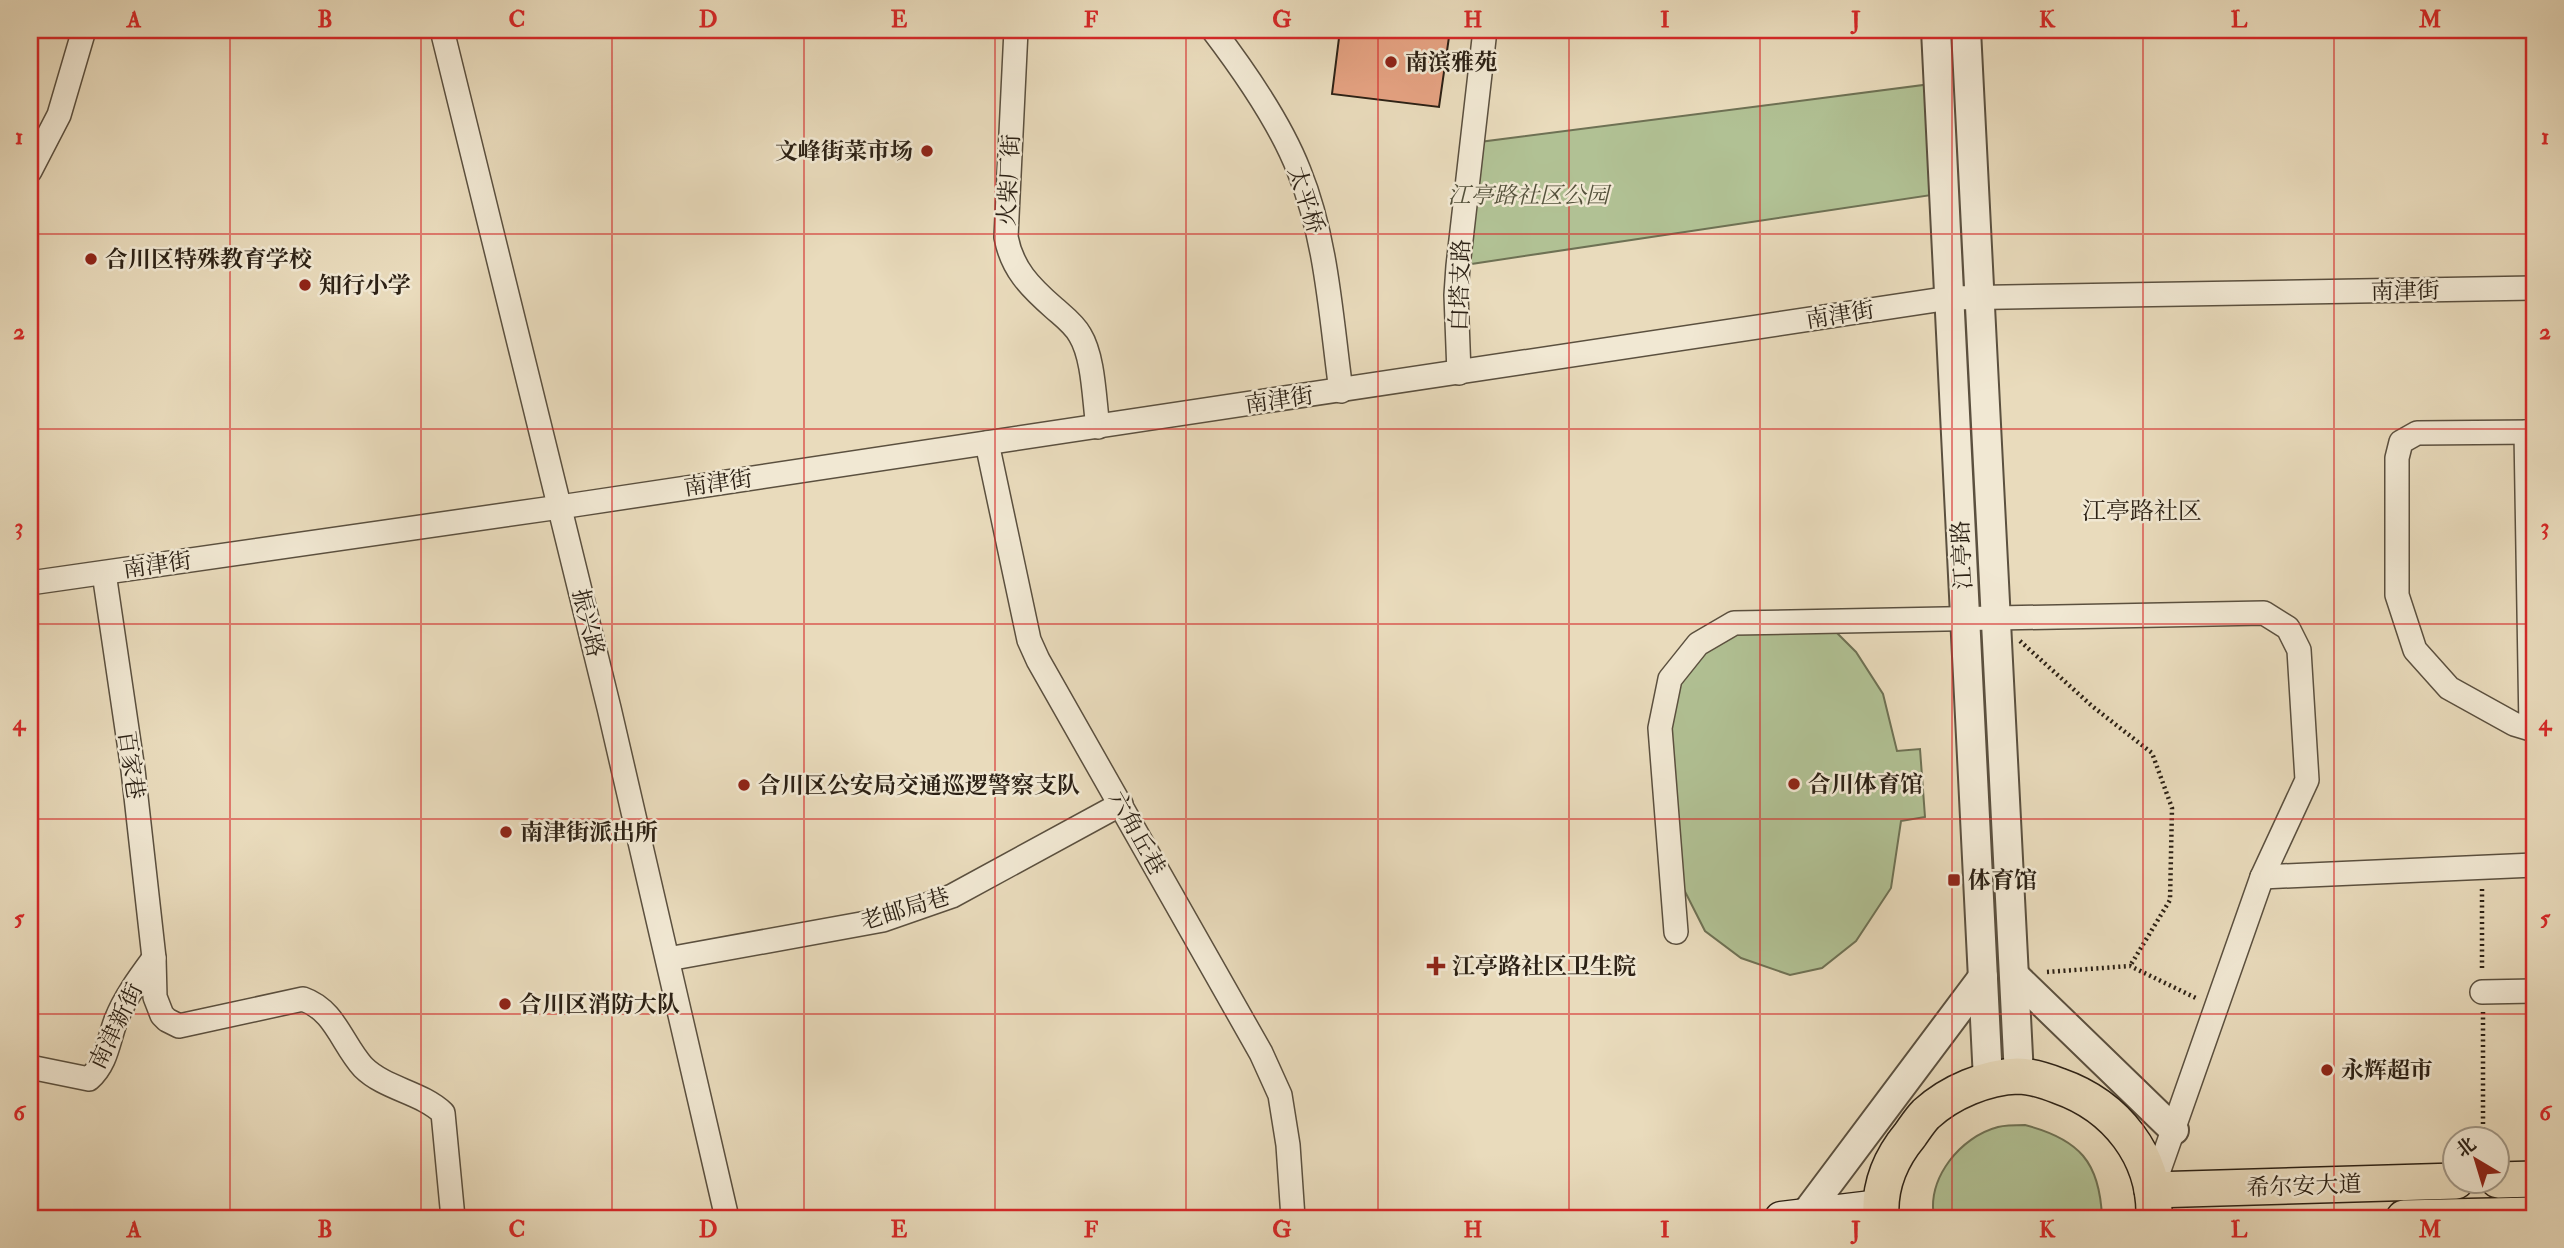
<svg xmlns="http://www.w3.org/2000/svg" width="2564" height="1248" font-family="'IM FELL Double Pica','Noto Serif SC',serif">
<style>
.green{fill:#b1c194;stroke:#6e7154;stroke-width:2}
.building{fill:#e5a282;stroke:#2c2115;stroke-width:2}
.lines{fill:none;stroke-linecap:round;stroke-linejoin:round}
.minor-casing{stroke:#5b503f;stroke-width:26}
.tertiary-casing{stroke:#5b503f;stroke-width:32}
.secondary-casing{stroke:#2c2115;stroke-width:35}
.primary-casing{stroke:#2c2115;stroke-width:38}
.path{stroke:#2c2115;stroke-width:4.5;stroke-dasharray:2 3.5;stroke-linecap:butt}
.minor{stroke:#f1e8d3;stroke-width:23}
.tertiary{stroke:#f1e8d3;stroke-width:28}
.secondary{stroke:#f1e8d3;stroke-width:32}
.primary{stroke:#e9dbbc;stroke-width:35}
.grid{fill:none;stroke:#d62828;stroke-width:2;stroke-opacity:0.55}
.poi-dot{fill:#8f2418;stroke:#f1e8d3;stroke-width:2.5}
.labels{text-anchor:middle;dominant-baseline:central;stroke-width:5;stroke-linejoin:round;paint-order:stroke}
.poi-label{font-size:23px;font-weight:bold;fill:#2c2115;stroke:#f1e8d3;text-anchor:start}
.street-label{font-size:23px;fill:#2c2115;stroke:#f1e8d3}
.park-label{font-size:23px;font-style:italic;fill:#54513b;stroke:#f1e8d3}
.neighbourhood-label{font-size:24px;fill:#2c2115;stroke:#f1e8d3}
.neatline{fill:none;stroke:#d62828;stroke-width:2.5}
.grid-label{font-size:23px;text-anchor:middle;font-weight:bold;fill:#d62828}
</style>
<rect width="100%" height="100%" fill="#e9dbbc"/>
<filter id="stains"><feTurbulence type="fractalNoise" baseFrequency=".00286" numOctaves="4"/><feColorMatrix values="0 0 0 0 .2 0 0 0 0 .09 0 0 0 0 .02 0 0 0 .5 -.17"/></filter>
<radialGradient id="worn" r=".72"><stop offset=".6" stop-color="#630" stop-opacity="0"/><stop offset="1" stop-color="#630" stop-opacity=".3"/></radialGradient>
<g class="green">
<path d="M 1939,83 L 1945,193 L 1458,266 L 1472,143 Z"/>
<path d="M 1826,622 L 1856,652 L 1883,694 L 1897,751 L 1920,749 L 1925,817 L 1901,821 L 1891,888 L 1856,941 L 1822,968 L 1790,975 L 1741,958 L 1705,931 L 1672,866 L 1660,728 L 1698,644 L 1734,623 Z"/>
<path d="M 2025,1125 C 2079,1139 2100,1162 2102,1218 L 1934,1218 C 1927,1178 1960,1137 1998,1127 C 2006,1125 2016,1125 2025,1125 Z"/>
</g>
<path class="building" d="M 1340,30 L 1450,30 L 1439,107 L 1332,94 Z"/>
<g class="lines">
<g class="minor-casing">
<g id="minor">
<path d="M 442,30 L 609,708 L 727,1218"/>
<path d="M 1016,30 L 1006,237 C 1012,269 1030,287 1054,308 C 1063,316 1074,324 1080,335 C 1094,358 1094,400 1098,427"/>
<path d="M 1213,30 C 1245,72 1280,122 1299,171 C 1327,240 1331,318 1341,391"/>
<path d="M 30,171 L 59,115 L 84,30"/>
<path d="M 1459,373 L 1456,295 L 1458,266 L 1485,30"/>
<path d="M 2526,432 L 2531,729"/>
<path d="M 2534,432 L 2417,433 L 2401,442 L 2397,458 L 2397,595 L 2415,650 L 2449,688 L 2514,724 L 2534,730"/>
<path d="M 987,443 L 1029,640 L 1038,660 L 1261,1053 L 1280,1095 L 1288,1145 L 1293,1218"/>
<path d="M 104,573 L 133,770 L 154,958 L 155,997 L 162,1015 L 167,1020 L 179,1026 L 303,999 C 335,1010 342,1044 363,1067 C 385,1089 421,1092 443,1113 L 453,1218"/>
<path d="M 30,583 L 560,507 L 1950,298 L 2534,288"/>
<path d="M 2262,877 L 2534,865"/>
<path d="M 1676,932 L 1660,728 L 1670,679 L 1698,644 L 1734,623 L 2264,613 L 2288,628 L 2299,650 L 2307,780 L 2262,877 L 2152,1190"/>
<path d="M 668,959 L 883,920 L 952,896 L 1121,804"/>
<path d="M 2482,992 L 2534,991"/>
<path d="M 30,1067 L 89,1079 C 107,1063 108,1041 116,1020 C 125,997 140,977 154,958"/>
</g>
</g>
<g class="tertiary-casing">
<g id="tertiary">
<path d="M 1936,30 L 1988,1080"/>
<path d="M 1966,30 L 2019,1076"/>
<path d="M 2014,975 L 2174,1130"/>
<path d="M 1804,1216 L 1983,977"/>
</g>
</g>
<g class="secondary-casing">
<path id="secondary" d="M 1781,1218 L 1880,1206"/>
</g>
<g class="primary-casing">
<g id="primary">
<path d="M 2498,1180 L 2534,1179"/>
<path d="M 2152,1190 L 2456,1181"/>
<path d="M 1881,1218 C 1879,1187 1890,1159 1910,1135 C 1915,1128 1920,1120 1926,1114 C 1950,1092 1986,1077 2018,1076 C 2031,1076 2046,1081 2059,1086 C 2116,1106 2156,1156 2154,1218"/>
<path d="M 2404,1218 L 2534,1215"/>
</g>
</g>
<g class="path">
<path d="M 2020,641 L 2092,706 L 2152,753 L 2172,808 L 2170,900 L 2130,966"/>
<path d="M 2482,889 L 2482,971"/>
<path d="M 2047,972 L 2130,966 L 2198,999"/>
<path d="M 2483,1012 L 2483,1140"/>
</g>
<use href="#minor" class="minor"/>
<use href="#tertiary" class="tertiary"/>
<use href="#secondary" class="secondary"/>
<use href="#primary" class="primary"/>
</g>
<path class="grid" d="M 230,30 L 230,1218M 421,30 L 421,1218M 612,30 L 612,1218M 804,30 L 804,1218M 995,30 L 995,1218M 1186,30 L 1186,1218M 1378,30 L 1378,1218M 1569,30 L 1569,1218M 1760,30 L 1760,1218M 1952,30 L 1952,1218M 2143,30 L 2143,1218M 2334,30 L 2334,1218M 30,234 L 2534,234M 30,429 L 2534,429M 30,624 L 2534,624M 30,819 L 2534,819M 30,1014 L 2534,1014"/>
<g class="poi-dot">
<circle cx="1391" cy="62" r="7"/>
<circle cx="927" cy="151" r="7"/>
<circle cx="91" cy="259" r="7"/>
<circle cx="305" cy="285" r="7"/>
<circle cx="1794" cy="784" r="7"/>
<circle cx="744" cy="785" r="7"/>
<circle cx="506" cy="832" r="7"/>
<rect x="1947" y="873" width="14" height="14" rx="3.5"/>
<path d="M1432.5 955.5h7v7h7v7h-7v7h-7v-7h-7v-7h7z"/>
<circle cx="505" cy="1004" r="7"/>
<circle cx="2327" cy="1070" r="7"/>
</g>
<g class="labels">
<g class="poi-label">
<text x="1405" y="62">南滨雅苑</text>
<text x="913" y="151" text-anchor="end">文峰街菜市场</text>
<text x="105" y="259">合川区特殊教育学校</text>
<text x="319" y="285">知行小学</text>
<text x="1808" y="784">合川体育馆</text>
<text x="758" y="785">合川区公安局交通巡逻警察支队</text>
<text x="520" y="832">南津街派出所</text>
<text x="1968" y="880">体育馆</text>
<text x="1452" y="966">江亭路社区卫生院</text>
<text x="519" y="1004">合川区消防大队</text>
<text x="2341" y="1070">永辉超市</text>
</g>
<g class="street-label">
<text transform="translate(1009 180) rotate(-87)">火柴厂街</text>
<text transform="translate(1306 200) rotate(72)">太平桥</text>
<text transform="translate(1460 285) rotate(-88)">白塔支路</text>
<text transform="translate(2405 291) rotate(-1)">南津街</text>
<text transform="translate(1840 315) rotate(-9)">南津街</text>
<text transform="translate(1279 400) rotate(-8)">南津街</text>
<text transform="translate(718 483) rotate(-8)">南津街</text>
<text transform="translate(1962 555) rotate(-93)">江亭路</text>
<text transform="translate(157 565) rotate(-8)">南津街</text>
<text transform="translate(588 623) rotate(76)">振兴路</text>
<text transform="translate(131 765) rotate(82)">百家巷</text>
<text transform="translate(1137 833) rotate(61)">六角丘巷</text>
<text transform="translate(905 909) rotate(-17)">老邮局巷</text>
<text transform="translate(116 1026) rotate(-64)">南津新街</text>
<text transform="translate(2304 1186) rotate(-2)">希尔安大道</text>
</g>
<g class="park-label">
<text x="1528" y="195">江亭路社区公园</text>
</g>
<g class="neighbourhood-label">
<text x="2142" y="511">江亭路社区</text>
</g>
</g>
<rect width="2564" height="1248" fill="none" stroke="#e9dbbc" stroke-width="77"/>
<g transform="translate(2476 1160) rotate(322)"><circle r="33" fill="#f1e8d3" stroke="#a29887" stroke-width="2"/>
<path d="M0-5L12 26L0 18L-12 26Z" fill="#8f2418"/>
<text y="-10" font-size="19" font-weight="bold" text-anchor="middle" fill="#2c2115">北</text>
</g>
<rect x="38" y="38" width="2488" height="1172" class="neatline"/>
<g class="grid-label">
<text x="134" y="27">A</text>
<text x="325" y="27">B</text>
<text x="517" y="27">C</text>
<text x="708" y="27">D</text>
<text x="899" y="27">E</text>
<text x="1091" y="27">F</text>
<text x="1282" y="27">G</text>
<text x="1473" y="27">H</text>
<text x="1665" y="27">I</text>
<text x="1856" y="27">J</text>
<text x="2047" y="27">K</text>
<text x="2239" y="27">L</text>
<text x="2430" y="27">M</text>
<text x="19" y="144">1</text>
<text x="2545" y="144">1</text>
<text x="19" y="339">2</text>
<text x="2545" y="339">2</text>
<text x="19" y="534">3</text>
<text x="2545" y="534">3</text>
<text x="19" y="730">4</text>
<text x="2545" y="730">4</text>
<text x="19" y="925">5</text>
<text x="2545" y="925">5</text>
<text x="19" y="1120">6</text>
<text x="2545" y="1120">6</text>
<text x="134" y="1237">A</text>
<text x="325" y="1237">B</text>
<text x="517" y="1237">C</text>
<text x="708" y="1237">D</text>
<text x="899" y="1237">E</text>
<text x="1091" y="1237">F</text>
<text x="1282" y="1237">G</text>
<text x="1473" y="1237">H</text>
<text x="1665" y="1237">I</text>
<text x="1856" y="1237">J</text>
<text x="2047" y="1237">K</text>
<text x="2239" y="1237">L</text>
<text x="2430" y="1237">M</text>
</g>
<rect width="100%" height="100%" filter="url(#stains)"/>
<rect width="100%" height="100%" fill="url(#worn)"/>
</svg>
